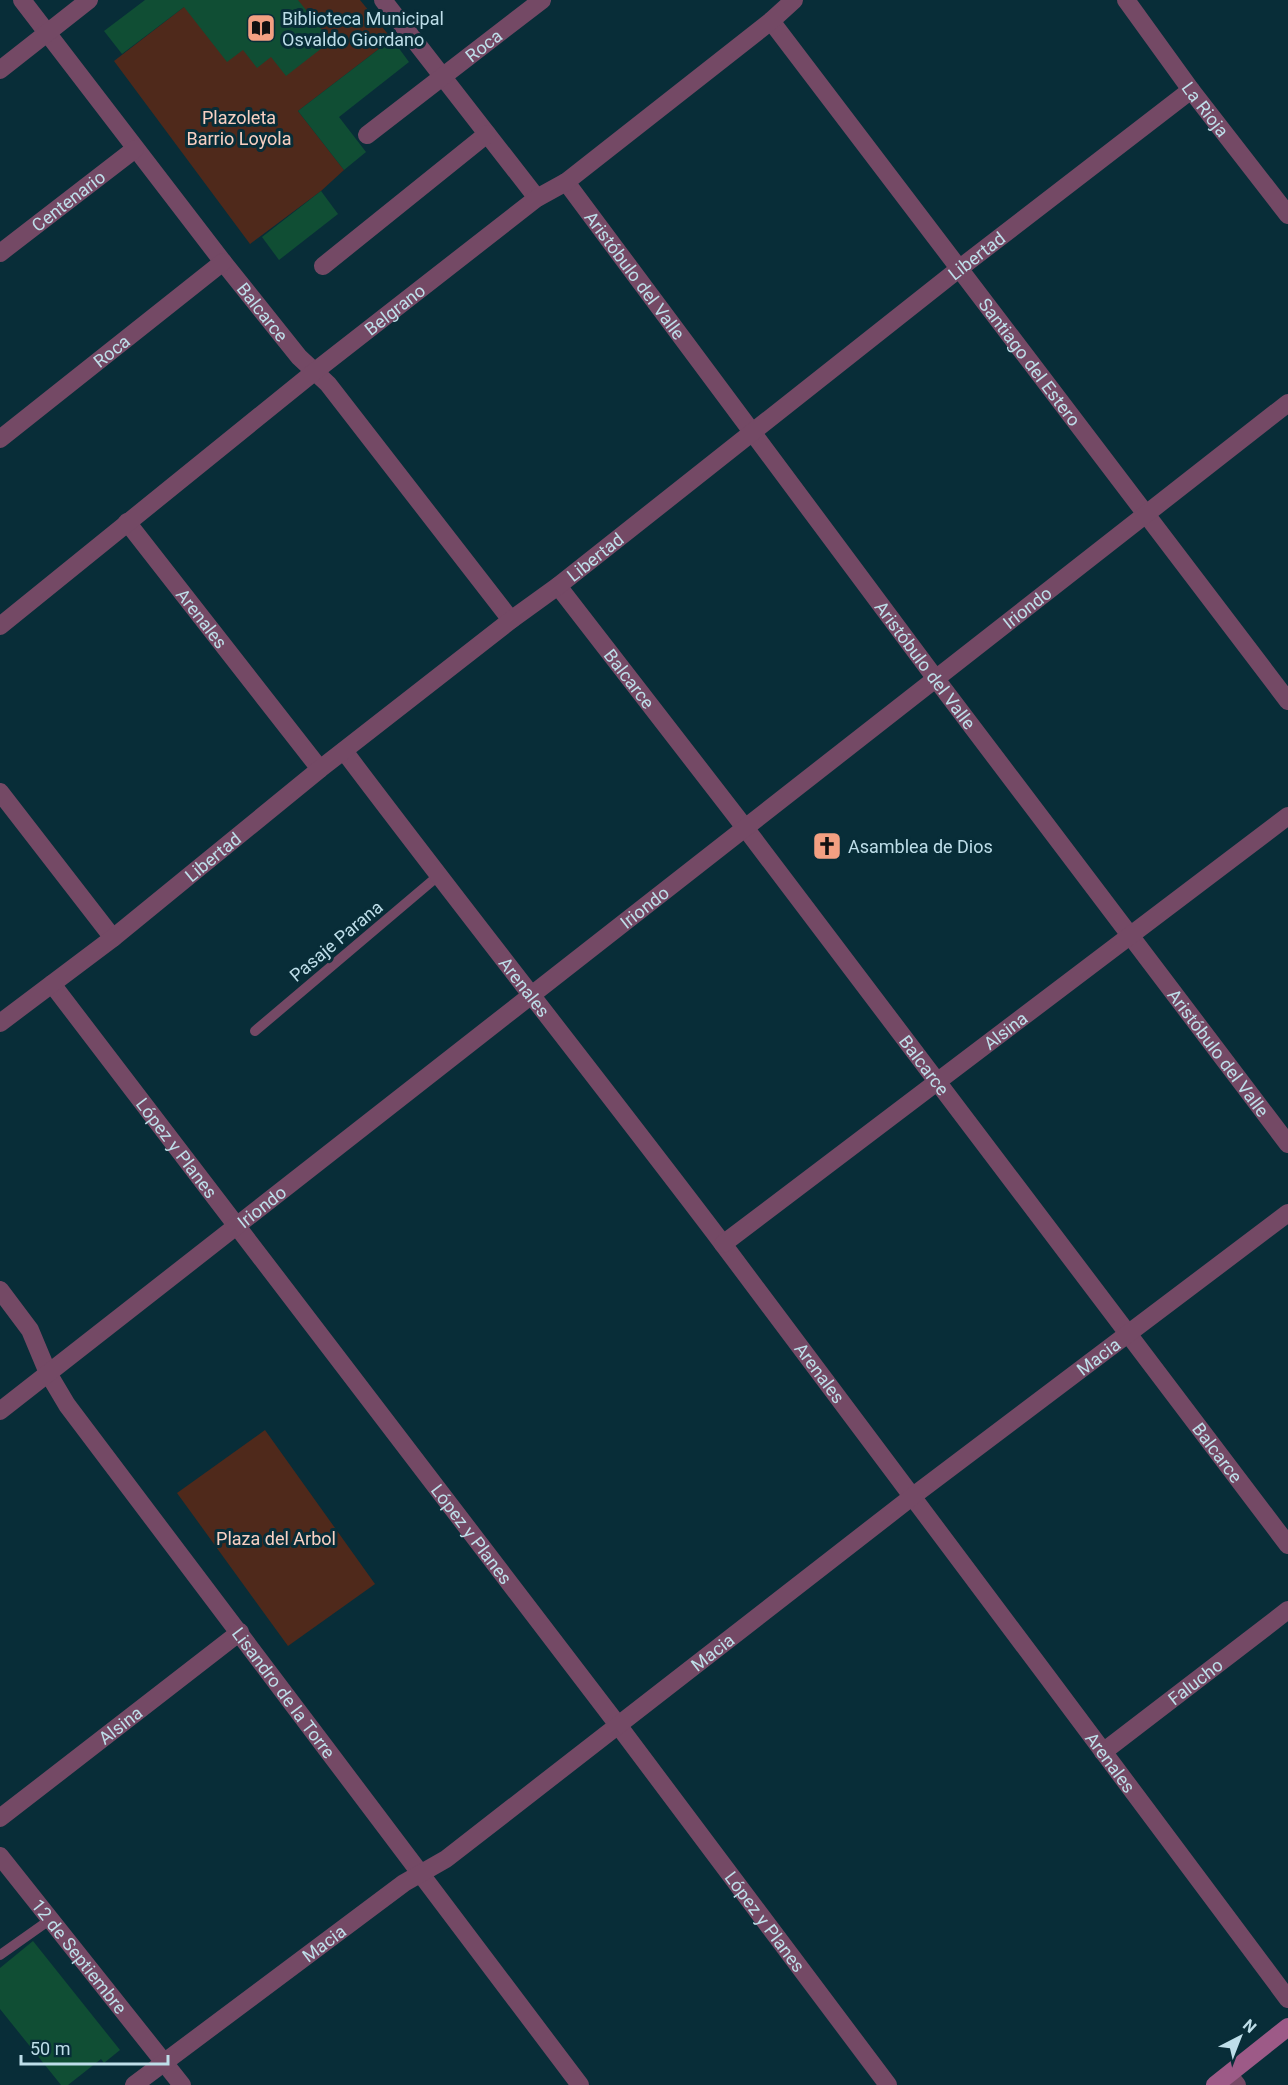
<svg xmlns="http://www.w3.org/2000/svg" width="1288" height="2085" font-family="Roboto,sans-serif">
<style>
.green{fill:#4f291b}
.building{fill:#104e34}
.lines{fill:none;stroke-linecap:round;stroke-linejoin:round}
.lane{stroke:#744965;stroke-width:10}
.street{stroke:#744965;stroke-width:18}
.secondary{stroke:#9d5a87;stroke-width:18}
.labels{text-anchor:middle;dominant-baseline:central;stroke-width:6;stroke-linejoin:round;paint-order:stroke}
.poi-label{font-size:18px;fill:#bedee9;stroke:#082d38;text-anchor:start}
.street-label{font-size:18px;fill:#bedee9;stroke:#082d38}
.park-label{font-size:18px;fill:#f9d0c2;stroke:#082d38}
</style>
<rect width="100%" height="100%" fill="#082d38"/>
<g class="green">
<path d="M 193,0 L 360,0 L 392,39 L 298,111 L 344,170 L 321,191 L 250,244 L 114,61 Z"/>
<path d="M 265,1430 L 375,1584 L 288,1646 L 177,1493 Z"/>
</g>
<g class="building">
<path d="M 145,0 L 298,0 L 331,41 L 286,76 L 271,57 L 257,68 L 243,50 L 227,62 L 184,7 L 122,54 L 104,31 Z"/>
<path d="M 392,39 L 409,62 L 339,117 L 366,152 L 344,170 L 298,111 Z"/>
<path d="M 321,191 L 338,214 L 279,260 L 262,237 Z"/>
<path d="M 33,1941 L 120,2050 L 104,2063 L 101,2059 L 68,2085 L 61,2085 L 0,2009 L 0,1968 Z"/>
</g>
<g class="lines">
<g class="lane">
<path d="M 255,1031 L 438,876"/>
<path d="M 0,1955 L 51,1919"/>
</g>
<g class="street">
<path id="s1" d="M 22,0 L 223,262 L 299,357 L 328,384 L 511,620"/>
<path d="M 383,0 L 537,198"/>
<path id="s2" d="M 1126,0 L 1191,90 L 1288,215"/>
<path id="s3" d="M 771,21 L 1288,701"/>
<path d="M 0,70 L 89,0"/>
<path id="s4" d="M 367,135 L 542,0"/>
<path id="s5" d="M 566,182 L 936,679 L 1288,1144"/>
<path id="s6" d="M 0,253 L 135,149"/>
<path d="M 323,266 L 487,134"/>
<path id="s7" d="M 0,439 L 223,262"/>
<path id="s8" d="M 127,522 L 320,769"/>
<path id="s9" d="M 558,586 L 746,829 L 1288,1545"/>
<path id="s10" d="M 0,626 L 314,372 L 537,198 L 566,182 L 771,21 L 794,0"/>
<path id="s11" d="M 344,751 C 469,917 598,1079 723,1244 C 913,1494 1099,1748 1288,1999"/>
<path d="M 0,792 L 113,938"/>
<path id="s12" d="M 52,984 L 618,1725 L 888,2085"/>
<path id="s13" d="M 0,1023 L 113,938 L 320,769 L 511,620 L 558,586 L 960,268 L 1191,90"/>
<path id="s14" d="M 723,1244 L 1288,816"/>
<path id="s15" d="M 0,1290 L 30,1330 L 48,1373 L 67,1405 C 239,1631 408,1859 580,2085"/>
<path id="s16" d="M 0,1411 L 1288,403"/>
<path id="s17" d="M 1103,1752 L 1288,1610"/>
<path id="s18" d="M 0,1818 L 240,1632"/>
<path id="s19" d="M 0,1856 L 182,2085"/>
<path d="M 1229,2075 L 1237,2085"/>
<path id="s20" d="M 134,2085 L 404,1883 L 446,1859 L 913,1496 L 1288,1213"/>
</g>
<path class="secondary" d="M 1215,2085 L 1288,2027"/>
</g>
<defs>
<g id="library-square" transform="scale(1.5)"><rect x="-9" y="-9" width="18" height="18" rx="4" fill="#f3a082" stroke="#082d38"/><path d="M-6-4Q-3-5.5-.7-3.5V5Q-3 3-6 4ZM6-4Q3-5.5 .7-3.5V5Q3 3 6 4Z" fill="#111"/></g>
<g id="church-square" transform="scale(1.5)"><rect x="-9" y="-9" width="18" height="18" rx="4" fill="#f3a082" stroke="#082d38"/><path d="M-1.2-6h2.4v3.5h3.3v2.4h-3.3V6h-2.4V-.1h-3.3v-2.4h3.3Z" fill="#111"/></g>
</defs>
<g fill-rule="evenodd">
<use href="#library-square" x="261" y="28"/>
<use href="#church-square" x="827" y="846"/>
</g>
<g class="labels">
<g class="poi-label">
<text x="282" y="18">Biblioteca Municipal<tspan x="282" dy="21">Osvaldo Giordano</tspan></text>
<text x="848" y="846">Asamblea de Dios</text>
</g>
<g class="street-label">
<text stroke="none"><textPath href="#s4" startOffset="147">Roca</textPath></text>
<text stroke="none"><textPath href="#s2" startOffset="135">La Rioja</textPath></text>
<text stroke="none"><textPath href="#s6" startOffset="86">Centenario</textPath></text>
<text stroke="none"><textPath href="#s13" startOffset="1242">Libertad</textPath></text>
<text stroke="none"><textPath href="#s5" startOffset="116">Aristóbulo del Valle</textPath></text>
<text stroke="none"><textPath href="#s10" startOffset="506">Belgrano</textPath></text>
<text stroke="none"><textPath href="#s1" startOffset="394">Balcarce</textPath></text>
<text stroke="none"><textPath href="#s7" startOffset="142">Roca</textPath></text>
<text stroke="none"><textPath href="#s3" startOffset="428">Santiago del Estero</textPath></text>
<text stroke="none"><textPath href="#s13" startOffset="756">Libertad</textPath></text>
<text stroke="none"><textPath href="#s16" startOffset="1304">Iriondo</textPath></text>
<text stroke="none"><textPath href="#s8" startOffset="122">Arenales</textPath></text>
<text stroke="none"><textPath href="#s5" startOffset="602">Aristóbulo del Valle</textPath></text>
<text stroke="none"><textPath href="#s9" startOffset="117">Balcarce</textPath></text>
<text stroke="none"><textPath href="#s13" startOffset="270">Libertad</textPath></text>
<text stroke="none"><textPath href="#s16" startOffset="818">Iriondo</textPath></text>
<text transform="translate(336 941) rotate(-40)">Pasaje Parana</text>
<text stroke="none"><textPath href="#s11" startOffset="297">Arenales</textPath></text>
<text stroke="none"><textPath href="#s14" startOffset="354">Alsina</textPath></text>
<text stroke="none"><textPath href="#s5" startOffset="1088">Aristóbulo del Valle</textPath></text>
<text stroke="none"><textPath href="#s9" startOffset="603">Balcarce</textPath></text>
<text stroke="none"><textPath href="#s12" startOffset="206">López y Planes</textPath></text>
<text stroke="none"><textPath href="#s16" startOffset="332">Iriondo</textPath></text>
<text stroke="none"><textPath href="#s20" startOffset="1209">Macia</textPath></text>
<text stroke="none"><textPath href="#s11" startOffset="783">Arenales</textPath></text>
<text stroke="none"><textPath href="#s9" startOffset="1089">Balcarce</textPath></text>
<text stroke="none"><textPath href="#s12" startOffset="692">López y Planes</textPath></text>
<text stroke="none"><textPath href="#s20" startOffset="723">Macia</textPath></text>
<text stroke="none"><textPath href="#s17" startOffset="116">Falucho</textPath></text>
<text stroke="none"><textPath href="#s15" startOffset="494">Lisandro de la Torre</textPath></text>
<text stroke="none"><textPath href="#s18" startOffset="152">Alsina</textPath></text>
<text stroke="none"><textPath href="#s11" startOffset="1269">Arenales</textPath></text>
<text stroke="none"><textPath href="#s12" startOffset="1178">López y Planes</textPath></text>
<text stroke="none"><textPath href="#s20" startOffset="237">Macia</textPath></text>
<text stroke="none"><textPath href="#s19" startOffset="128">12 de Septiembre</textPath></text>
</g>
<g class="park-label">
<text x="239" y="117">Plazoleta<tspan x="239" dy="21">Barrio Loyola</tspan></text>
<text x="276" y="1538">Plaza del Arbol</text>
</g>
</g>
<g transform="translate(1240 2037) rotate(42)" stroke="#082d38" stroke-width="4.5" paint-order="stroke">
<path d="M0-4.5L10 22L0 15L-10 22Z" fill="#bedee9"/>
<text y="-9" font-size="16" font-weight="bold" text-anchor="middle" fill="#bedee9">N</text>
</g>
<path d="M21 2055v9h147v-9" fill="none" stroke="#bedee9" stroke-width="3"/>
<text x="30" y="2055" font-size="18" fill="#bedee9" stroke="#082d38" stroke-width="4.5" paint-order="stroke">50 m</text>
</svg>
